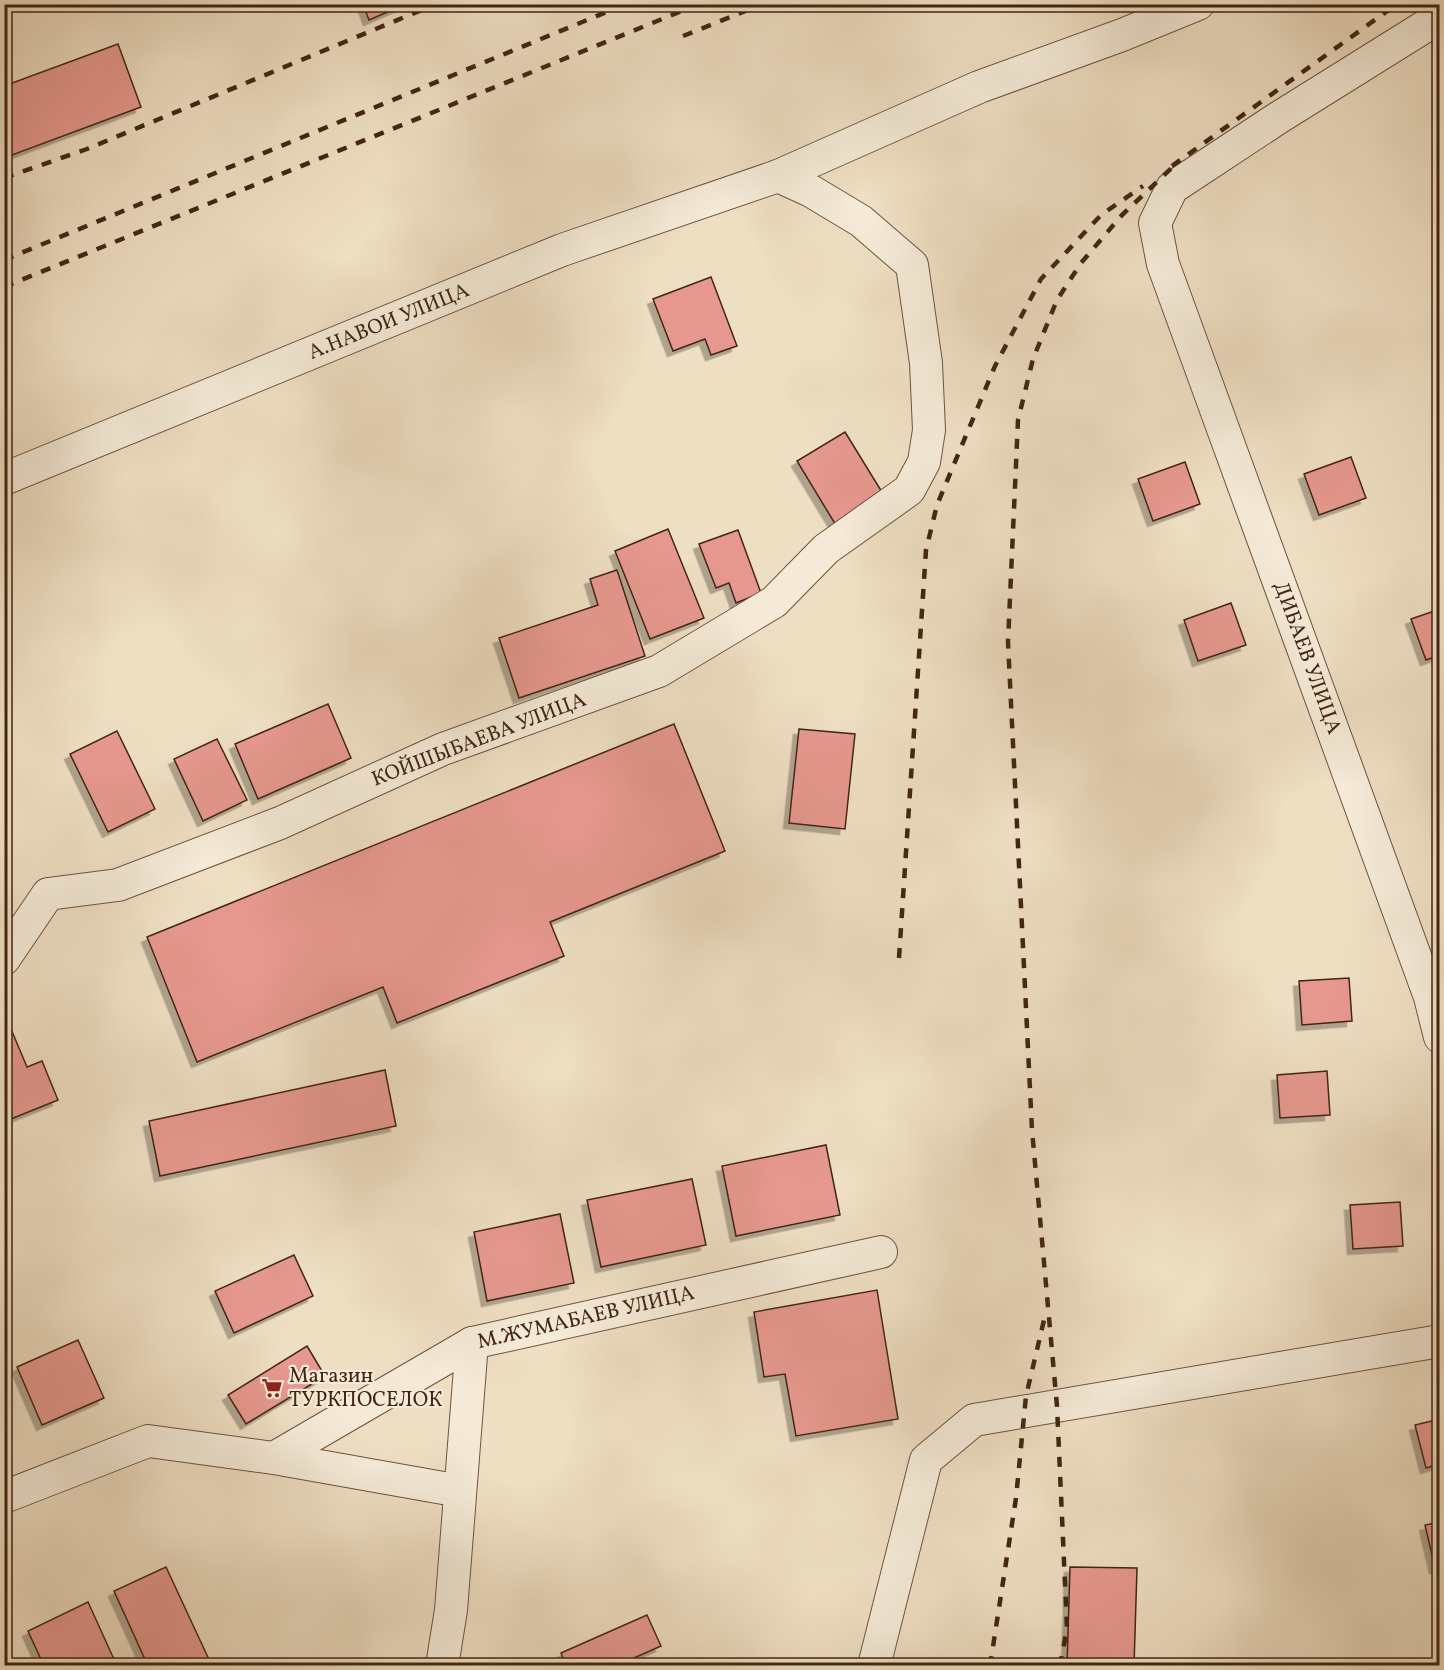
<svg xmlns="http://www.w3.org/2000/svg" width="1444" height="1670" font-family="Vollkorn,serif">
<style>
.building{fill:#e6988e;stroke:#422513;stroke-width:1.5;filter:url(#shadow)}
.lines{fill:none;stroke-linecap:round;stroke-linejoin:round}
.minor-casing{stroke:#6d533f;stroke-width:34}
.minor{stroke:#f4ead7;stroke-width:32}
.rail{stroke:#422513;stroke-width:4.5;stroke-dasharray:10 10;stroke-linecap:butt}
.labels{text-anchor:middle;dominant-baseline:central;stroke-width:4.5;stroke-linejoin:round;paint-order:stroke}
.street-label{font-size:21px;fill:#422513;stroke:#f4ead7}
.poi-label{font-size:21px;fill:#422513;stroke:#f4ead7;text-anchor:start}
</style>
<defs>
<filter id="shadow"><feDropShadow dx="-5.5" dy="5.5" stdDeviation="0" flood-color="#0004"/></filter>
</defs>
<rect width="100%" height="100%" fill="#eedec2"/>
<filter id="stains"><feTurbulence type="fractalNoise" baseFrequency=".00333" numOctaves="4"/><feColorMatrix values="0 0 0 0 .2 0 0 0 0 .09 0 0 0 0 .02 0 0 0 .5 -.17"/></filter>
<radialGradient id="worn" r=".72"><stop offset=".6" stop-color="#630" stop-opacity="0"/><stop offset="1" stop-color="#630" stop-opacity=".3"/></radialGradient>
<g class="building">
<path d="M 363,4 L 406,4 L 369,20 Z"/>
<path d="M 118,44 L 141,107 L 4,158 L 4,86 Z"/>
<path d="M 711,277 L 737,346 L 711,355 L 705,339 L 673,351 L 653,299 Z"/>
<path d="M 845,432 L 885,497 L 837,527 L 797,461 Z"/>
<path d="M 1351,457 L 1366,498 L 1319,515 L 1304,474 Z"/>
<path d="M 1185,462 L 1200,504 L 1153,521 L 1138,479 Z"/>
<path d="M 668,529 L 704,618 L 650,639 L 615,551 Z"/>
<path d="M 738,530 L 761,593 L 736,603 L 729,583 L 716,588 L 699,544 Z"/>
<path d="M 617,570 L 645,656 L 519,698 L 499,638 L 598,605 L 590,579 Z"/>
<path d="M 1231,603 L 1246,645 L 1198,661 L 1184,620 Z"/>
<path d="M 1440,609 L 1440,655 L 1426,660 L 1411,619 Z"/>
<path d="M 328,704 L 351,758 L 258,799 L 235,744 Z"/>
<path d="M 674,724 L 725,851 L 550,922 L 564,956 L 397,1023 L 383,987 L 197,1062 L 147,937 Z"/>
<path d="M 799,729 L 855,734 L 845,829 L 789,823 Z"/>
<path d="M 117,731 L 155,809 L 108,832 L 70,754 Z"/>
<path d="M 217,739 L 247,800 L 203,821 L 174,759 Z"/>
<path d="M 1349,978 L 1352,1021 L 1302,1025 L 1299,981 Z"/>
<path d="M 11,1029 L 27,1067 L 42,1061 L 58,1100 L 11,1119 L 4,1102 L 4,1032 Z"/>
<path d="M 385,1070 L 396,1126 L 160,1176 L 149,1121 Z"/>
<path d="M 1327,1071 L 1330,1115 L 1280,1118 L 1277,1075 Z"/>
<path d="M 826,1145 L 840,1215 L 736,1236 L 722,1166 Z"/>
<path d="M 692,1179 L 706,1245 L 601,1267 L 587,1200 Z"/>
<path d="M 1400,1202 L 1403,1246 L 1353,1249 L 1350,1205 Z"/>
<path d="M 560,1214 L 574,1283 L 487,1301 L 474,1232 Z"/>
<path d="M 294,1255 L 313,1296 L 234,1333 L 215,1291 Z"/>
<path d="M 877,1290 L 898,1419 L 796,1436 L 785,1374 L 764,1377 L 754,1312 Z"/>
<path d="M 78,1340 L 104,1398 L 42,1425 L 17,1367 Z"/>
<path d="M 307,1346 L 325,1376 L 246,1424 L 228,1395 Z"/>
<path d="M 1440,1419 L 1440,1464 L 1426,1468 L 1415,1425 Z"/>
<path d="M 1440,1522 L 1440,1567 L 1435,1568 L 1425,1525 Z"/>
<path d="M 166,1567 L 212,1666 L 148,1666 L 114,1591 Z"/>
<path d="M 1070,1567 L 1137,1568 L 1134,1666 L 1067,1666 Z"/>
<path d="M 88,1602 L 117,1666 L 44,1666 L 28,1631 Z"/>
<path d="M 647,1615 L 661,1646 L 616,1666 L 566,1666 L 561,1653 Z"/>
</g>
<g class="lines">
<g class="minor-casing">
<g id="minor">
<path d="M 1440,17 L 1278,118 L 1172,188 L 1155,223 L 1163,264 L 1430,997 L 1440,1037"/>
<path d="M 4,479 L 562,250 L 778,176 L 979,87 L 1122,35 L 1198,4"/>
<path d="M 4,959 L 48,894 L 118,885 L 280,823 L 443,749 L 659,671 L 774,602 L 826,549 L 909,490 L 924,462 L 929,430 L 926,363 L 912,265 L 861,221 L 811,191 L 778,176"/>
<path d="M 274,1458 L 460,1491"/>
<path d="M 4,1497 L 148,1441 L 274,1458 L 472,1343 L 881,1252"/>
<path d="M 442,1666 L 451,1610 L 472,1343"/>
<path d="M 874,1666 L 926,1460 L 974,1420 L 1440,1341"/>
</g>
</g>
<use href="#minor" class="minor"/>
<g class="rail">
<path d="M 683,36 L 763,4"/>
<path d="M 1172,166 L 1397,4"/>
<path d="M 4,178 L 87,149 L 436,4"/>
<path d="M 4,260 L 626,4"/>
<path d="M 4,287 L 699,4"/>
<path d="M 899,958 L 926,550 L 937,505 L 995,366 L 1041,279 L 1101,215 L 1143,186"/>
<path d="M 990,1666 L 1016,1498 L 1026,1396 L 1045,1316"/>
<path d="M 1060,1666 L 1067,1628 L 1057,1406 L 1032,1130 L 1008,642 L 1018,420 L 1033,359 L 1057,300 L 1081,263 L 1122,215 L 1179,161"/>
</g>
</g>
<defs>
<g id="supermarket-bare" transform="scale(1.62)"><path d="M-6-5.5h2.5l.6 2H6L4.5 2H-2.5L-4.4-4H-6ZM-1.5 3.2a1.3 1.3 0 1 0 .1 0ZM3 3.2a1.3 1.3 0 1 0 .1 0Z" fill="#8f2418" stroke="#f4ead7" stroke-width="2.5" paint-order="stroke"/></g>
</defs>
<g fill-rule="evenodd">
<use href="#supermarket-bare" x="272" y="1388"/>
</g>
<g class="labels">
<g class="street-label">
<text transform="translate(389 322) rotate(-22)">А.НАВОИ УЛИЦА</text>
<text transform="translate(1307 658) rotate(70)">ДИБАЕВ УЛИЦА</text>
<text transform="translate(479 740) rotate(-21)">КОЙШЫБАЕВА УЛИЦА</text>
<text transform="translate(586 1318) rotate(-13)">М.ЖУМАБАЕВ УЛИЦА</text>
</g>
<g class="poi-label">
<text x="289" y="1376">Магазин<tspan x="289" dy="24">ТУРКПОСЕЛОК</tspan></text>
</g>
</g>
<rect width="1444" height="1670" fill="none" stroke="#eedec2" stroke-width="24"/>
<rect x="6" y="6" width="1432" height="1658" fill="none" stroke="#422513" stroke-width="3"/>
<rect x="12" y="12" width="1420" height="1646" fill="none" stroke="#422513" stroke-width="1.5"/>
<rect width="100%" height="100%" filter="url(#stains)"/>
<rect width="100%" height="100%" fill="url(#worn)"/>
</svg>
